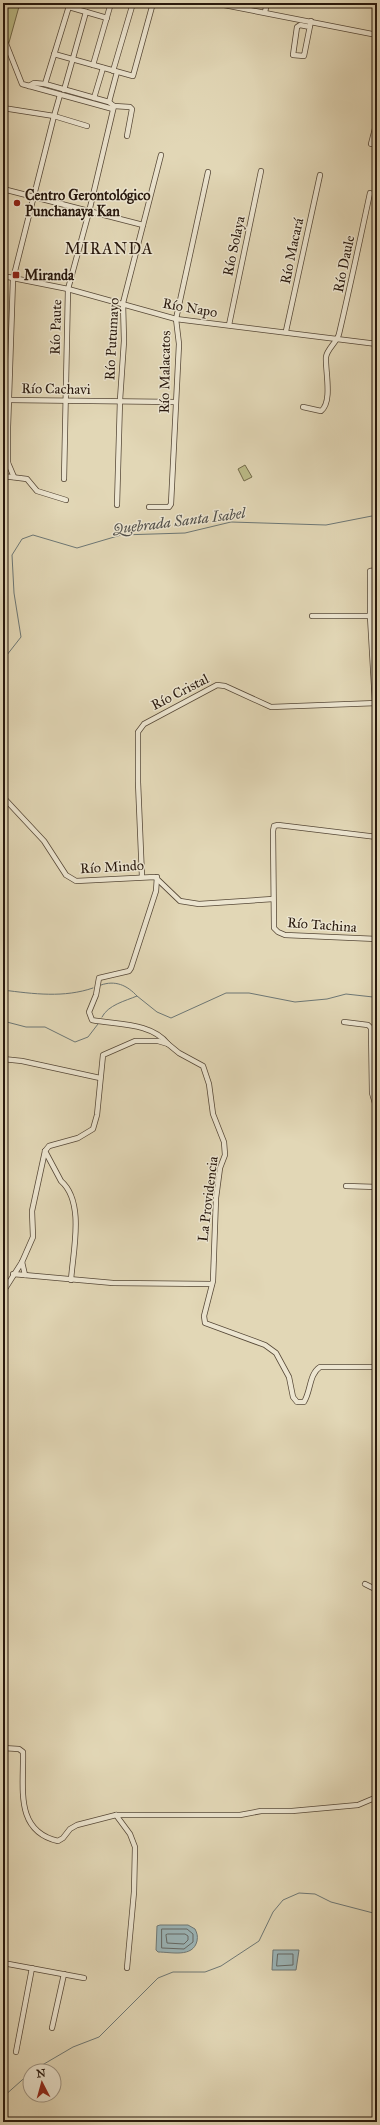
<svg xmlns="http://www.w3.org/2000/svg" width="380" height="2125" font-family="'IM FELL Great Primer',serif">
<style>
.green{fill:#bcbc88;stroke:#726a4a}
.water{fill:#9bb6ba;stroke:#6d7775}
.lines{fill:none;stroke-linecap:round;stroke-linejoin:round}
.shore{stroke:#626764;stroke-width:1}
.stream{stroke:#6d7775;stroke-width:1}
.minor-casing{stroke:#564837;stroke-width:6}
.minor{stroke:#ece5d0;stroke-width:4.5}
.poi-dot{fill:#8f2418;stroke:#ece5d0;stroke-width:1.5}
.labels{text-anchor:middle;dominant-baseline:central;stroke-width:3;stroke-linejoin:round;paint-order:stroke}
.poi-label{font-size:14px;font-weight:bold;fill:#28180d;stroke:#ece5d0;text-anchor:start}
.street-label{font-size:14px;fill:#28180d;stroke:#ece5d0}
.water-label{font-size:15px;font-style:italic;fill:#504f4a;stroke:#ece5d0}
.quarter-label{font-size:16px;letter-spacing:1px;fill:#28180d;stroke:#ece5d0}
</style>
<rect width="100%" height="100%" fill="#e2d7b6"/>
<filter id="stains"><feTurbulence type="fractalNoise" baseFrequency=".005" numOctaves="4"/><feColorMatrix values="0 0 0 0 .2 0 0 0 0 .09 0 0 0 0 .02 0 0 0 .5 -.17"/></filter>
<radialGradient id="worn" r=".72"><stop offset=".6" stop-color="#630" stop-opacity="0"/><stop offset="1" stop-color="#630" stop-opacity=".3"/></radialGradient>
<g class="green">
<path d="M 3,3 L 20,3 L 3,64 Z"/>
<path d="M 245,465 L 252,477 L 244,481 L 238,469 Z"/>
</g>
<g class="water">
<path d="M 160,1925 L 188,1925 L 195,1929 C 197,1933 198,1936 197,1941 C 193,1958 171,1952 158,1952 L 156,1950 L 157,1926 Z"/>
<path d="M 273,1950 L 299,1950 L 296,1970 L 272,1970 Z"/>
</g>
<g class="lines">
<g class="shore">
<path d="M 162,1929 L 187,1929 L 193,1934 L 193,1942 L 184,1949 L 162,1948 Z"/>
<path d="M 168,1934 L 185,1934 L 188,1936 L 188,1940 L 184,1944 L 167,1943 L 166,1935 Z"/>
<path d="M 278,1954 L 293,1954 L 293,1965 L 277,1966 Z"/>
</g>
<g class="stream">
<path d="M 3,660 L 21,637 L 14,593 L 12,555 L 22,539 L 33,535 L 77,548 L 121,535 L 185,533 L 231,522 L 326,525 L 377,515"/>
<path d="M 101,985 C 115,980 127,985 137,996"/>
<path d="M 3,990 C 34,994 64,998 93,988"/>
<path d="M 102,1017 C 108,1005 125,1001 137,996 L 157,1012 L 171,1018 L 226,993 L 249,993 L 295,1002 L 327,999 L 346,994 L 373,997"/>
<path d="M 3,1021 L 26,1027 L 45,1027 L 75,1042 L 88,1037 L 98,1024"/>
<path d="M 32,2071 L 73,2047 L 99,2037 L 158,1978 L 173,1972 L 205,1972 L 221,1966 L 259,1941 L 273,1912 L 283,1900 L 299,1893 L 315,1894 L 331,1902 L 377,1914"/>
<path d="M 3,2097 L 30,2073"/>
</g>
<g class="minor-casing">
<g id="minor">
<path d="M 214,3 L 377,35"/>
<path d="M 69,7 L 107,18"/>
<path d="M 265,12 L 267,3"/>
<path d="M 310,27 L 300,25 L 297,27 L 293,55 L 304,56 L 311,21"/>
<path d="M 3,36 L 22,84 L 113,109"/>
<path d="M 54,54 L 133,76 L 153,3"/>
<path d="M 93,65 L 111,3"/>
<path d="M 113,71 L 133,3"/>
<path d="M 29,86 L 34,83 L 45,84"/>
<path d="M 64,90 L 86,12"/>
<path d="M 94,98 L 103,68"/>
<path d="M 109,102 L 117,72"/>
<path d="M 114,106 L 130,107 L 132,109 L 127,136"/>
<path d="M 3,108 L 54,116 L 60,95"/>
<path d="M 371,144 L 377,121"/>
<path d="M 3,189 L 143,225"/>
<path d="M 3,276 L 68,289 L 176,319 L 377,344"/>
<path d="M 229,325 L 261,171"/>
<path d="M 286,331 L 320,175"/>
<path d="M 9,400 L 175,402"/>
<path d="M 303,407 L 321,411 C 333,402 325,370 326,357 C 327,349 337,342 339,334 C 350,287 360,240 370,193"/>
<path d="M 8,463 L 14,477"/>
<path d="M 3,476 L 8,463 L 8,427 L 13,279 L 54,116 L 87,126"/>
<path d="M 3,476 L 27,479 L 37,491 L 66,500"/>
<path d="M 375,476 L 377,452"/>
<path d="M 64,479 L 68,289 L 89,212 L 114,106 L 109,102 L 45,84 L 70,3"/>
<path d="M 117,505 L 120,400 L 124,341 L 123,303 L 161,155"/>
<path d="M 149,507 L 169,507 L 171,504 L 179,344 L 176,319 L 208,172"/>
<path d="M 312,616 L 370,616 L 375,703"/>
<path d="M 370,616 L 370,571 L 377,570"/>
<path d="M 3,797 L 44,841 L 66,875 L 76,881 L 155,877 L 180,901 L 199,904 L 273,899"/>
<path d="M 377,837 L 278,825 L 274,826 L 273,831 L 274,928 L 278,932 L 285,935 L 377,939"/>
<path d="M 142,877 L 138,782 L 138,732 L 144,724 L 217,685 L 225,686 L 271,707 L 377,703"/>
<path d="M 157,877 L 156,891 L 131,968 L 129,971 L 99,978 L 96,995 L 89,1012 L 92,1020 C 116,1025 151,1022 168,1044"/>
<path d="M 344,1022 L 368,1025 L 371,1028 L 372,1093 L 377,1110"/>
<path d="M 3,1059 L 22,1061 L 100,1078"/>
<path d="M 45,1151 L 61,1181 C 85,1202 73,1251 71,1280"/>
<path d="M 346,1186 L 377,1187"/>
<path d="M 22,1262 L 25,1275"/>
<path d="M 13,1274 L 113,1283 L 212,1284"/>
<path d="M 3,1292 L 22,1262 L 33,1237 L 32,1211 L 45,1151 L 49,1146 L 78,1138 L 93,1129 L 97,1115 L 103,1055 L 135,1041 L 158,1041 L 168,1044 L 179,1053 L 203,1066 L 209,1084 L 213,1114 L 224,1142 L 225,1155 L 220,1168 L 216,1198 L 213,1281 L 204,1316 L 205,1323 L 265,1345 L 276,1353 L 289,1377 L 293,1397 L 297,1402 L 304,1402 C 311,1391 309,1374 320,1367 L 377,1367"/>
<path d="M 365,1584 L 377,1590"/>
<path d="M 3,1748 L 19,1749 L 23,1752 C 24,1787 14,1831 58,1841 L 63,1838 L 70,1829 L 77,1825 L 116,1815 L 240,1815 L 261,1811 L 292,1811 L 358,1805 L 377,1797"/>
<path d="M 116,1815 L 130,1834 L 135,1847 L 134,1892 L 127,1968"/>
<path d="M 3,1963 L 84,1978"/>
<path d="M 52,2028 L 64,1974"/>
<path d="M 16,2052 L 32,1968"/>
</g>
</g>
<use href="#minor" class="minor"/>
</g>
<g class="poi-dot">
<circle cx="17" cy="203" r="4"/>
<rect x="12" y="271" width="8" height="8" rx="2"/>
</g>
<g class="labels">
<g class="poi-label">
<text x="25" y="195">Centro Gerontológico<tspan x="25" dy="16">Punchanaya Kan</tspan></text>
<text x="24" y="275">Miranda</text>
</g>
<g class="street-label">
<text transform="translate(234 246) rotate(-78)">Río Solaya</text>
<text transform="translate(292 251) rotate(-78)">Río Macará</text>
<text transform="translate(344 264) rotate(-78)">Río Daule</text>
<text transform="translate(190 308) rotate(10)">Río Napo</text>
<text transform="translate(56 327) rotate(-88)">Río Paute</text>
<text transform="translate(112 339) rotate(-87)">Río Putumayo</text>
<text transform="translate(165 372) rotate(-89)">Río Malacatos</text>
<text transform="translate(56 389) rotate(1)">Río Cachavi</text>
<text transform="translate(180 692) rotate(-27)">Río Cristal</text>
<text transform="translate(112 867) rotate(-3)">Río Mindo</text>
<text transform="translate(322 925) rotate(4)">Río Tachina</text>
<text transform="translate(208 1199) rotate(-83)">La Providencia</text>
</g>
<g class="water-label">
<text transform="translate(179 521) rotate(-7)">Quebrada Santa Isabel</text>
</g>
<g class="quarter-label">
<text x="109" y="248">MIRANDA</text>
</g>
</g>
<rect width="380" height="2125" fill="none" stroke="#e2d7b6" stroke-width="16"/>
<rect x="4" y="4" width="372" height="2117" fill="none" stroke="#28180d" stroke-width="2"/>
<rect x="8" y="8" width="364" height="2109" fill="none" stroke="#28180d"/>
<g transform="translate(42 2083) rotate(354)"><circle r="19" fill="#ece5d0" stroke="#9e9382"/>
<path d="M0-3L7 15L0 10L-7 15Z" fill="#8f2418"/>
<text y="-6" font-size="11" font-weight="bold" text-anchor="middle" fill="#28180d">N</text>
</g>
<rect width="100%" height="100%" filter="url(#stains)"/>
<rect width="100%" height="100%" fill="url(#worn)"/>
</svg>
